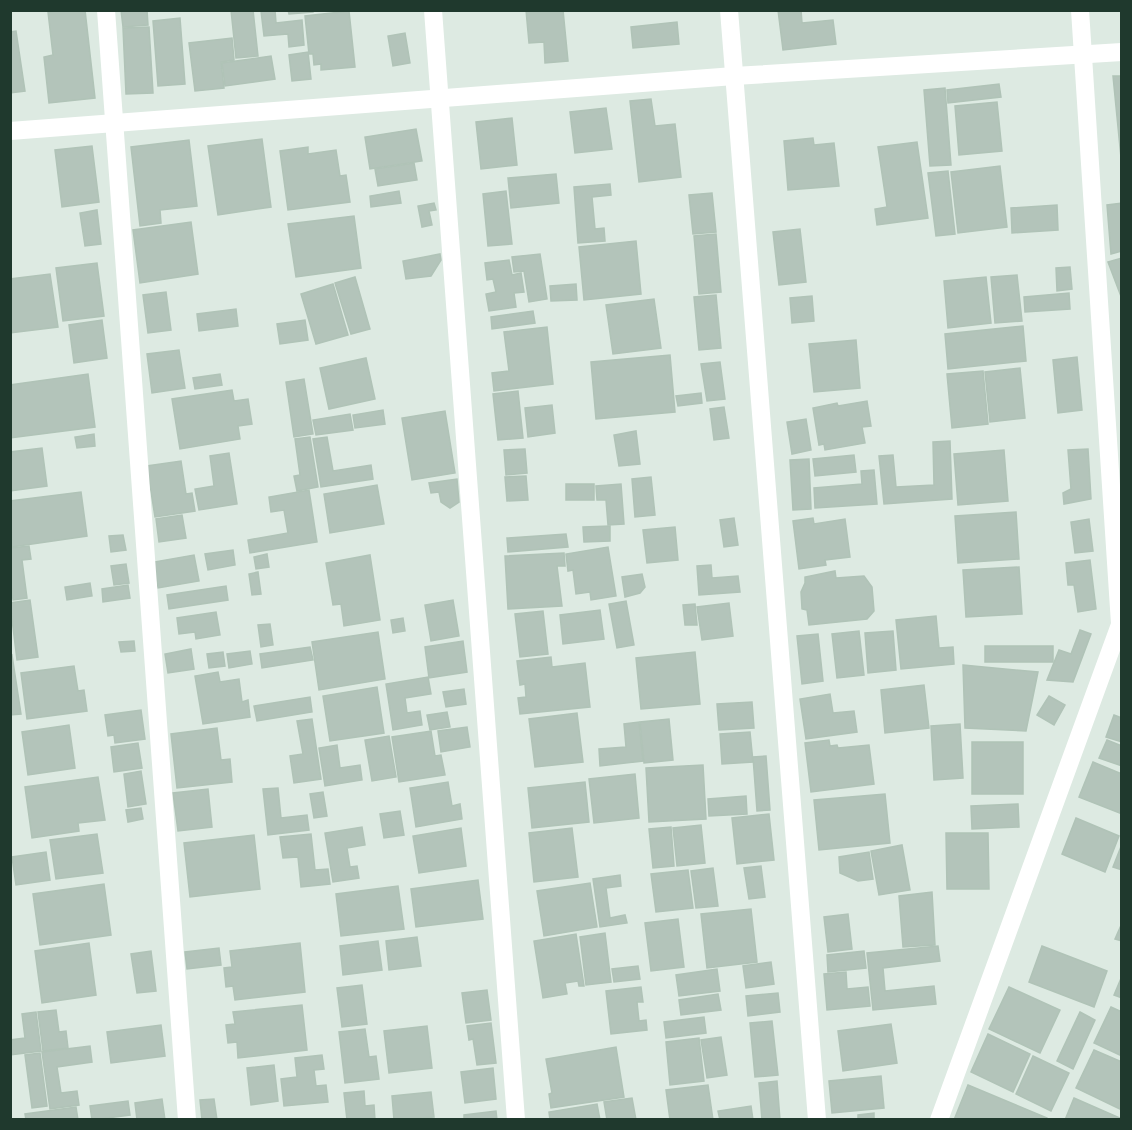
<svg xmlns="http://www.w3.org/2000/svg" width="1132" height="1130" font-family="'DM Sans',sans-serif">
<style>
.building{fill:#b3c4ba;stroke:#b0c3b7;stroke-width:1.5}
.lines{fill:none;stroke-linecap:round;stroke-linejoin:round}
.minor{stroke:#fff;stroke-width:18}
</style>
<rect width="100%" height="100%" fill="#ddeae2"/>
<g class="building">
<path d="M 62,10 L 85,10 L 95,98 L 49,103 L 44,57 L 53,55 L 48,12 Z"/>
<path d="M 121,10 L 147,10 L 148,25 L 123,27 Z"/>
<path d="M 231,10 L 253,10 L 258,56 L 236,58 Z"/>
<path d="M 275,10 L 276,23 L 302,20 L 304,45 L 289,47 L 288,34 L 264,36 L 261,11 Z"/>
<path d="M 288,10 L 313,10 L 313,12 L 289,14 Z"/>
<path d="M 526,10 L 563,10 L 568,61 L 545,63 L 544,42 L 529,43 Z"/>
<path d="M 778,10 L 801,10 L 802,23 L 833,20 L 836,44 L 783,50 Z"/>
<path d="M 349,11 L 355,67 L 321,70 L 321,64 L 314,65 L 313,54 L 309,54 L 305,16 Z"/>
<path d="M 180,18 L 185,84 L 158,86 L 153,21 Z"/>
<path d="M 677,22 L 679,44 L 633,48 L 631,27 Z"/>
<path d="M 149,27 L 153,93 L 126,94 L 123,28 Z"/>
<path d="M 16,31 L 25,91 L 10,93 L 10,32 Z"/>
<path d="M 405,33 L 410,63 L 393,66 L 388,36 Z"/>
<path d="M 232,38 L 234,60 L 221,62 L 224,88 L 195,91 L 189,43 Z"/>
<path d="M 308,52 L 311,79 L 292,81 L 289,55 Z"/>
<path d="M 271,56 L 275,79 L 225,86 L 222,63 Z"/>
<path d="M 1113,76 L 1122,76 L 1122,168 Z"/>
<path d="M 999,84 L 1001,97 L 948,103 L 947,90 Z"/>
<path d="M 945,88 L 951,165 L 930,166 L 924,90 Z"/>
<path d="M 651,99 L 655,126 L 675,124 L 681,177 L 639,182 L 630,101 Z"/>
<path d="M 997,102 L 1002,151 L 959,155 L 955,106 Z"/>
<path d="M 606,108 L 612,149 L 575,153 L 570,112 Z"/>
<path d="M 512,118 L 517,165 L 481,169 L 476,122 Z"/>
<path d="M 416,129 L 422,161 L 370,169 L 365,137 Z"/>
<path d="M 813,138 L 814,145 L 834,143 L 839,186 L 788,190 L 784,141 Z"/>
<path d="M 262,139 L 271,207 L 218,215 L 208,146 Z"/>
<path d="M 189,140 L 197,206 L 160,210 L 161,223 L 140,226 L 131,147 Z"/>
<path d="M 917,142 L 928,218 L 877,225 L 875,209 L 887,207 L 878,147 Z"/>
<path d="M 92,146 L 99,202 L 62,207 L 55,150 Z"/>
<path d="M 308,147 L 308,154 L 336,150 L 340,176 L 346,175 L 350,202 L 288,210 L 280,151 Z"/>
<path d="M 414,163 L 417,180 L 378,186 L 375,169 Z"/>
<path d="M 1000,166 L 1007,227 L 958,233 L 951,172 Z"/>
<path d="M 948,171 L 955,234 L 936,236 L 928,173 Z"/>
<path d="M 556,174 L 559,203 L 511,208 L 508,178 Z"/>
<path d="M 610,184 L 611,195 L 592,197 L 595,229 L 604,228 L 605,241 L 578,243 L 574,187 Z"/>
<path d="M 399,191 L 401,203 L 371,207 L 370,196 Z"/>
<path d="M 506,191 L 512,244 L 488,246 L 483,194 Z"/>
<path d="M 712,193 L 716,232 L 693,234 L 689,195 Z"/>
<path d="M 434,203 L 436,210 L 429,211 L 432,225 L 422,227 L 418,206 Z"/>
<path d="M 1122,203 L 1122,251 L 1111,254 L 1107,205 Z"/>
<path d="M 1057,205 L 1058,230 L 1012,233 L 1011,208 Z"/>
<path d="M 97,210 L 101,244 L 85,246 L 80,213 Z"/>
<path d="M 354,216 L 361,268 L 296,277 L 288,224 Z"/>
<path d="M 191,222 L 198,274 L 140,283 L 133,230 Z"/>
<path d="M 800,229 L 806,282 L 779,285 L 773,232 Z"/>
<path d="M 716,234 L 721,292 L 699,294 L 694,236 Z"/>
<path d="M 636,241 L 641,294 L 584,300 L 579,247 Z"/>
<path d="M 440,254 L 441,260 L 431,276 L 406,279 L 403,261 Z"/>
<path d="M 540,254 L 547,299 L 529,302 L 524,271 L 514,272 L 512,257 Z"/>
<path d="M 1122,258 L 1122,299 L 1108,262 Z"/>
<path d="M 509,260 L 512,275 L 521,273 L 524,292 L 514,293 L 516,307 L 489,311 L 486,294 L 496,292 L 493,279 L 487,280 L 485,263 Z"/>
<path d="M 97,263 L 104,316 L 63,321 L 56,268 Z"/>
<path d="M 1070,267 L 1072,289 L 1057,291 L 1056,268 Z"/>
<path d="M 50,274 L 58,327 L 10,333 L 10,279 Z"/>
<path d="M 1017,275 L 1022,321 L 995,323 L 991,277 Z"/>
<path d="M 355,277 L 370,329 L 351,334 L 335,283 Z"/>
<path d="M 986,277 L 991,323 L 948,328 L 944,281 Z"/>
<path d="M 333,284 L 348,335 L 316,344 L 301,294 Z"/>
<path d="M 576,284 L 577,300 L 551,301 L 550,286 Z"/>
<path d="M 166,292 L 171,330 L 148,333 L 143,295 Z"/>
<path d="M 1069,293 L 1070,309 L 1025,312 L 1024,297 Z"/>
<path d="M 716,295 L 721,348 L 699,350 L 694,297 Z"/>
<path d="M 812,296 L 814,321 L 792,323 L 790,298 Z"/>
<path d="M 654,299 L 661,348 L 613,354 L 606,305 Z"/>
<path d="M 236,309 L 238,326 L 199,331 L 197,314 Z"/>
<path d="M 533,311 L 535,323 L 492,329 L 491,317 Z"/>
<path d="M 102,320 L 107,358 L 74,363 L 69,325 Z"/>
<path d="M 305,320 L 308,340 L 280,344 L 277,324 Z"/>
<path d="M 1023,326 L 1026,361 L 948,369 L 945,334 Z"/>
<path d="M 547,327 L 553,384 L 494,391 L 492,373 L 509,371 L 504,332 Z"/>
<path d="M 856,340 L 860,388 L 814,392 L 809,344 Z"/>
<path d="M 179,350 L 185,388 L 152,393 L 147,354 Z"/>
<path d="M 670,355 L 675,412 L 596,419 L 591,362 Z"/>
<path d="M 1077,357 L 1082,410 L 1058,413 L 1053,360 Z"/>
<path d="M 366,358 L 375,399 L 329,409 L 320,368 Z"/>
<path d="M 720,362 L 725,399 L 707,401 L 701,364 Z"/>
<path d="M 1020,368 L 1025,418 L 990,422 L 985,372 Z"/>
<path d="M 983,371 L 988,424 L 952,428 L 947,374 Z"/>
<path d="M 88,374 L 95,427 L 10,438 L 10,385 Z"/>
<path d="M 220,374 L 222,385 L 195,389 L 193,378 Z"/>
<path d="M 304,379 L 313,434 L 294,437 L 286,382 Z"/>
<path d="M 232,390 L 234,401 L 248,399 L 252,424 L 238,426 L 240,439 L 180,449 L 172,399 Z"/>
<path d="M 518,391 L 523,438 L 498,440 L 493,394 Z"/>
<path d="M 701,393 L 702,403 L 678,406 L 676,396 Z"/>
<path d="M 867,401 L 871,426 L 862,427 L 865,443 L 825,450 L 824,444 L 819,445 L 813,408 L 837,403 L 838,406 Z"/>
<path d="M 552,405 L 555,433 L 528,437 L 525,408 Z"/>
<path d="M 724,407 L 729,438 L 714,440 L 710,409 Z"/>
<path d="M 383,410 L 385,424 L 355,428 L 353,415 Z"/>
<path d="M 445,411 L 455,473 L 412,480 L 402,418 Z"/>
<path d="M 350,414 L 353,430 L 316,435 L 313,420 Z"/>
<path d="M 806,419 L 811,450 L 792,454 L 787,422 Z"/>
<path d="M 636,431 L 640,464 L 619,466 L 614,435 Z"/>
<path d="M 94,434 L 95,446 L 77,448 L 75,437 Z"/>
<path d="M 310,437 L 318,487 L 297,491 L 294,476 L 300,475 L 295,439 Z"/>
<path d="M 327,437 L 333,471 L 371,465 L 373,479 L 321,487 L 313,439 Z"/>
<path d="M 950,441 L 952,499 L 884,504 L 879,456 L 893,455 L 896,487 L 934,485 L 933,442 Z"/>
<path d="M 42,448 L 47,486 L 10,491 L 10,452 Z"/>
<path d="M 525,449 L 527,473 L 506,475 L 504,450 Z"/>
<path d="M 1088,449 L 1091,499 L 1064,504 L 1063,493 L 1071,489 L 1068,450 Z"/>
<path d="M 1004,450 L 1008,501 L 958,505 L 954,454 Z"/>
<path d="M 229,453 L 237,504 L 199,510 L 195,489 L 214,486 L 210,456 Z"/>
<path d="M 854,455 L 856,472 L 815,476 L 813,459 Z"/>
<path d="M 809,459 L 811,509 L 793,510 L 790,460 Z"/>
<path d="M 181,461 L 186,494 L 192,493 L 195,511 L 155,517 L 147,466 Z"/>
<path d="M 874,470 L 877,504 L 815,508 L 814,488 L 862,484 L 861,471 Z"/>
<path d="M 526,476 L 528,500 L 507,501 L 505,477 Z"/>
<path d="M 651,477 L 655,515 L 635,517 L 632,479 Z"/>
<path d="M 457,479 L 459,502 L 450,508 L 441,502 L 439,492 L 431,493 L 429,483 Z"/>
<rect x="566" y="484" width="28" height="16"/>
<path d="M 621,484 L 624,524 L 608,525 L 606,500 L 597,500 L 596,486 Z"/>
<path d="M 377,485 L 384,524 L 330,533 L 324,494 Z"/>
<path d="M 309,490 L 317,542 L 250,553 L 248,540 L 288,533 L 284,510 L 271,512 L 269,497 Z"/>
<path d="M 81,492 L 87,536 L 12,547 L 10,501 Z"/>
<path d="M 1016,512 L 1019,559 L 958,563 L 955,516 Z"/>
<path d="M 182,515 L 186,538 L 159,542 L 156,519 Z"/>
<path d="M 734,518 L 738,545 L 724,547 L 720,520 Z"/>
<path d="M 813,518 L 814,524 L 845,519 L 850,557 L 825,560 L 826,565 L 799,569 L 793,521 Z"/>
<path d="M 1089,519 L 1093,551 L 1075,553 L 1071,522 Z"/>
<path d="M 610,526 L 610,541 L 584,542 L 583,527 Z"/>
<path d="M 675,527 L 678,560 L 647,563 L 643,530 Z"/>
<path d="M 566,534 L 568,547 L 508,552 L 507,538 Z"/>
<path d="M 123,535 L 126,550 L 111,552 L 109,536 Z"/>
<path d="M 29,546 L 31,559 L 22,560 L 27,598 L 13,600 L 10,579 L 10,548 Z"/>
<path d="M 608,547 L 616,596 L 591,600 L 590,592 L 576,594 L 573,570 L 568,571 L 566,554 Z"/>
<path d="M 233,550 L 235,565 L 208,570 L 205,554 Z"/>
<path d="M 564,553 L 565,566 L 557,566 L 562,606 L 508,609 L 505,556 Z"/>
<path d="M 267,554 L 269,567 L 256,569 L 254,557 Z"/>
<path d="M 194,555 L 199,581 L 158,588 L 154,562 Z"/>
<path d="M 370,555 L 380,620 L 344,626 L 341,604 L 333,605 L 326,563 Z"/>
<path d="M 1090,560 L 1096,609 L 1078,612 L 1074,585 L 1068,585 L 1066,563 Z"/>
<path d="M 126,564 L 129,583 L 114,585 L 111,566 Z"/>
<path d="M 711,565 L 712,578 L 738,576 L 740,592 L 699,595 L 697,566 Z"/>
<path d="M 1019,567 L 1022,614 L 966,617 L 963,570 Z"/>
<path d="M 835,571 L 836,578 L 864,576 L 872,587 L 874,611 L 867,619 L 809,625 L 807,610 L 802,609 L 801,592 L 805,583 L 805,577 Z"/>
<path d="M 258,572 L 261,594 L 252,595 L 249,574 Z"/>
<path d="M 642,574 L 645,587 L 640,593 L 625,597 L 622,577 Z"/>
<path d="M 90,583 L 92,596 L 67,600 L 65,587 Z"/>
<path d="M 128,585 L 130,598 L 103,602 L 102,589 Z"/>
<path d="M 226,586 L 228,600 L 169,609 L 167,595 Z"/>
<path d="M 30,600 L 38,657 L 17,660 L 10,603 Z"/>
<path d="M 453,600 L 459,636 L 431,641 L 425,605 Z"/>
<path d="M 626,601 L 634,645 L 617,648 L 609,604 Z"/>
<path d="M 729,603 L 733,636 L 702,640 L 697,607 Z"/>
<path d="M 695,604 L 697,625 L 685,625 L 683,605 Z"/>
<path d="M 600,610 L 604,639 L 563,644 L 560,615 Z"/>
<path d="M 543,611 L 548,654 L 520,657 L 515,614 Z"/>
<path d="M 216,612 L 220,635 L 196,639 L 195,632 L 179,634 L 177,618 Z"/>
<path d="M 936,616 L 939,648 L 953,647 L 954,664 L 901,669 L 896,620 Z"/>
<path d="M 403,618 L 405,631 L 393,633 L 391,620 Z"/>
<path d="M 270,624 L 273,645 L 261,647 L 258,625 Z"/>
<path d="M 1080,630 L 1091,634 L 1073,682 L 1047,680 L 1059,650 L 1071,654 Z"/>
<path d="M 859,631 L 864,675 L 837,678 L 832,634 Z"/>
<path d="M 893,631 L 896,670 L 868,673 L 865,633 Z"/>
<path d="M 378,632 L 385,679 L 319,690 L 312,642 Z"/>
<path d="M 818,634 L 823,681 L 802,684 L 797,636 Z"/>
<path d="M 134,641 L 135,651 L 121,652 L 119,642 Z"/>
<path d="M 463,641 L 467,672 L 429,678 L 425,647 Z"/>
<rect x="985" y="646" width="68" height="16"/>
<path d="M 310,647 L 313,660 L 262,668 L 260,654 Z"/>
<path d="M 191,649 L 194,669 L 168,673 L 165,654 Z"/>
<path d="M 250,651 L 252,664 L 229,668 L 227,654 Z"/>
<path d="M 223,652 L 225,666 L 209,668 L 207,654 Z"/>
<path d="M 695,652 L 700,704 L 641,709 L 636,658 Z"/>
<path d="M 12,655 L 21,714 L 10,715 L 10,656 Z"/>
<path d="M 551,657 L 552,667 L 585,663 L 590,707 L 520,714 L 518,698 L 526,697 L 525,684 L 520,685 L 517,661 Z"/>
<path d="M 963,665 L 1038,672 L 1026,731 L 965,728 Z"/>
<path d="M 74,666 L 78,691 L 84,690 L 87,711 L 27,719 L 21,673 Z"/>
<path d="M 218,672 L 220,682 L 239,679 L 242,702 L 248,700 L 250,717 L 203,724 L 195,676 Z"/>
<path d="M 428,677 L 431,694 L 405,698 L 407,713 L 420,711 L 422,725 L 393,730 L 386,684 Z"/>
<path d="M 924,685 L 929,728 L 885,733 L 881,690 Z"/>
<path d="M 377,687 L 384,733 L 330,741 L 323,696 Z"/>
<path d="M 464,689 L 466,704 L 446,707 L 443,692 Z"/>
<path d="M 830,694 L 833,713 L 854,711 L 857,732 L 806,739 L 800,699 Z"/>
<path d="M 1049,696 L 1065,705 L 1054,725 L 1037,715 Z"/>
<path d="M 310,697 L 312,712 L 257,721 L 254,706 Z"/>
<path d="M 752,702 L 754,728 L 719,730 L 717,704 Z"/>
<path d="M 141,710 L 145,739 L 115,743 L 114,735 L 108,736 L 105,715 Z"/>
<path d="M 447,712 L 450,727 L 430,730 L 427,715 Z"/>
<path d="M 577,713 L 583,762 L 535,767 L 529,719 Z"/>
<path d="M 1114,715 L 1122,718 L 1122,742 L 1106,737 Z"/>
<path d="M 312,719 L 321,779 L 294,783 L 290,756 L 303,754 L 297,721 Z"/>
<path d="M 669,719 L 673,760 L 644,763 L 640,722 Z"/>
<path d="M 639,722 L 643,761 L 600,766 L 599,749 L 626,747 L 624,724 Z"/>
<path d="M 960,724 L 963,778 L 934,780 L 931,726 Z"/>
<path d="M 69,725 L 75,768 L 28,775 L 22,732 Z"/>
<path d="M 467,727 L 470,747 L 441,752 L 438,731 Z"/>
<path d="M 217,728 L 221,760 L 230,759 L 232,782 L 177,788 L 171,734 Z"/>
<path d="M 431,731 L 435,756 L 441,755 L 445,775 L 399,782 L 392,737 Z"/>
<path d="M 750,732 L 753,762 L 722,764 L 720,734 Z"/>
<path d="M 389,736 L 396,777 L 372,781 L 365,740 Z"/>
<path d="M 829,740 L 830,746 L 837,745 L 838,748 L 869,745 L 874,784 L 811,792 L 805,743 Z"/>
<path d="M 1107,740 L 1122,746 L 1122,766 L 1099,758 Z"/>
<rect x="972" y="742" width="51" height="52"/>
<path d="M 138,743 L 142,768 L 114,772 L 111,747 Z"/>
<path d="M 337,745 L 340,768 L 360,765 L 362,780 L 325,786 L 319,748 Z"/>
<path d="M 766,756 L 770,810 L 757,811 L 753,757 Z"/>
<path d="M 1093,762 L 1122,774 L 1122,814 L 1079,797 Z"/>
<path d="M 703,765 L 706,819 L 649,822 L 646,768 Z"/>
<path d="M 141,771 L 146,804 L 128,807 L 124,774 Z"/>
<path d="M 635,774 L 639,818 L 594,823 L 589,779 Z"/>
<path d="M 98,777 L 105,820 L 78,823 L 79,831 L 32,838 L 25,787 Z"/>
<path d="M 448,782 L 452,806 L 460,804 L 462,819 L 416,827 L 410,788 Z"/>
<path d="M 585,782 L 589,822 L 532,828 L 528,788 Z"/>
<path d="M 278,788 L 281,818 L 307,815 L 309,830 L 268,835 L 263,789 Z"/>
<path d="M 208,789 L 212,827 L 178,831 L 173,793 Z"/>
<path d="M 323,792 L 327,816 L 314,818 L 310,794 Z"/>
<path d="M 885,794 L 890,843 L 819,850 L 814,800 Z"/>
<path d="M 746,796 L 747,814 L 709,816 L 708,799 Z"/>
<path d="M 1018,804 L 1019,827 L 972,829 L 971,806 Z"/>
<path d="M 141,808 L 143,819 L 128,822 L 126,810 Z"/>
<path d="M 400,811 L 404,835 L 384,838 L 380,814 Z"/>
<path d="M 769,814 L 774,860 L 737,864 L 732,818 Z"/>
<path d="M 1076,818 L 1119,836 L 1105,872 L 1062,854 Z"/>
<path d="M 701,825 L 705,863 L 677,866 L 673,828 Z"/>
<path d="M 362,827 L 365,845 L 347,848 L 350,867 L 357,866 L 359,878 L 333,882 L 325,833 Z"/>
<path d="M 671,827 L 674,866 L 653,868 L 649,829 Z"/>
<path d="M 461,828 L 466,866 L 419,873 L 413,836 Z"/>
<path d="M 572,828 L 578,877 L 534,882 L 529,833 Z"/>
<path d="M 946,833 L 988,833 L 989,889 L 947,889 Z"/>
<path d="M 97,834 L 103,873 L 56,879 L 50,840 Z"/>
<path d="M 311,834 L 315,870 L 328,869 L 330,884 L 301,887 L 298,857 L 283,858 L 280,837 Z"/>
<path d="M 254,835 L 260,889 L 190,897 L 184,843 Z"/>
<path d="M 1122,844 L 1122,870 L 1113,867 Z"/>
<path d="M 902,845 L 910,890 L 879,895 L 871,851 Z"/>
<path d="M 46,852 L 50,880 L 16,885 L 12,857 Z"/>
<path d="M 869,852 L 873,879 L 858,881 L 840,873 L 839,857 Z"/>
<path d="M 761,866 L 765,897 L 749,899 L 744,868 Z"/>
<path d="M 713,868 L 718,906 L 696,908 L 691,871 Z"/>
<path d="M 688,870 L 693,908 L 656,912 L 651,874 Z"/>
<path d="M 620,875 L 621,886 L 606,888 L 610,918 L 625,915 L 627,923 L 600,927 L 593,879 Z"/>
<path d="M 478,880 L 483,919 L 416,927 L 411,889 Z"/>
<path d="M 590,883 L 597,927 L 544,936 L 537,891 Z"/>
<path d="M 104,884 L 111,935 L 40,945 L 33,894 Z"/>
<path d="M 398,886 L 404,929 L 341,936 L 336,894 Z"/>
<path d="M 932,892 L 935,945 L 903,947 L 899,896 Z"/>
<path d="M 751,909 L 757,962 L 707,968 L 701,914 Z"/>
<path d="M 848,914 L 852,949 L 828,952 L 824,917 Z"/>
<path d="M 678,919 L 684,967 L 651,971 L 645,923 Z"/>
<path d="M 1122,923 L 1122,941 L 1115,939 Z"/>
<path d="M 605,933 L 611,982 L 586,985 L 580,937 Z"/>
<path d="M 576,934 L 584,986 L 579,986 L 578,981 L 565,983 L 567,994 L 543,998 L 534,941 Z"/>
<path d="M 417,937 L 421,966 L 389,970 L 386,941 Z"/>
<path d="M 378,941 L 382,970 L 343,975 L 340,946 Z"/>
<path d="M 89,943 L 96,995 L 42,1003 L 35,951 Z"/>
<path d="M 300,943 L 305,992 L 235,1000 L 233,986 L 226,987 L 224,968 L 232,967 L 230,951 Z"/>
<path d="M 938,946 L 940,961 L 883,968 L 885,991 L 934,986 L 936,1004 L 873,1010 L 867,953 Z"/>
<path d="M 1042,946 L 1107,971 L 1094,1007 L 1029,982 Z"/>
<path d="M 219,948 L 221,965 L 187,969 L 185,952 Z"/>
<path d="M 151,951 L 156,991 L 137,993 L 131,954 Z"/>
<path d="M 864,951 L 866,968 L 828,972 L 827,955 Z"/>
<path d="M 771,962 L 774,984 L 746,988 L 743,966 Z"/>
<path d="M 638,966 L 640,979 L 614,982 L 612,969 Z"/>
<path d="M 717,969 L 720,991 L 679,996 L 676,975 Z"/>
<path d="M 846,972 L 847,989 L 868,987 L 870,1006 L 827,1010 L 824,974 Z"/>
<path d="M 1122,976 L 1122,998 L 1114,995 Z"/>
<path d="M 362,985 L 367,1024 L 342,1027 L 337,988 Z"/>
<path d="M 641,987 L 643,1002 L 637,1002 L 639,1021 L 646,1020 L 647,1030 L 611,1034 L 606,991 Z"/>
<path d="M 1009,987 L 1060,1010 L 1040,1053 L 989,1029 Z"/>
<path d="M 487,990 L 491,1020 L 466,1023 L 462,993 Z"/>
<path d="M 778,993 L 780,1012 L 748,1016 L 746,996 Z"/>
<path d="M 718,994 L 721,1010 L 681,1015 L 679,1000 Z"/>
<path d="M 302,1005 L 307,1050 L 238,1058 L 237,1042 L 228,1043 L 226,1025 L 235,1024 L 233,1012 Z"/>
<path d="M 1111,1007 L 1122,1012 L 1122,1056 L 1094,1043 Z"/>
<path d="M 56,1010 L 59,1032 L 66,1031 L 68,1048 L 43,1051 L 38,1012 Z"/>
<path d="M 36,1012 L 41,1051 L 10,1055 L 10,1040 L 25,1038 L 22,1014 Z"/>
<path d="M 1080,1012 L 1095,1020 L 1073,1069 L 1057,1061 Z"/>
<path d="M 704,1017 L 706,1033 L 666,1038 L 664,1022 Z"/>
<path d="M 772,1021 L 778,1075 L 755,1077 L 750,1023 Z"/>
<path d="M 491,1023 L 496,1063 L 477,1065 L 473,1039 L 469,1040 L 467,1026 Z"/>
<path d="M 891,1024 L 897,1063 L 843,1071 L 838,1031 Z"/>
<path d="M 161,1025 L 165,1056 L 111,1063 L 107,1032 Z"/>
<path d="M 427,1026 L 432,1068 L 389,1073 L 384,1031 Z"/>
<path d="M 365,1029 L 369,1057 L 376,1056 L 379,1079 L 345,1083 L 339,1032 Z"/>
<path d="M 988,1034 L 1030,1054 L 1013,1092 L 971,1072 Z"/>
<path d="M 721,1037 L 727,1075 L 707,1078 L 701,1040 Z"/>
<path d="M 699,1038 L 704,1081 L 670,1085 L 666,1042 Z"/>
<path d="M 90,1046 L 92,1062 L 57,1067 L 61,1093 L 77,1091 L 79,1105 L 50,1109 L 42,1052 Z"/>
<path d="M 616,1047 L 624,1097 L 551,1108 L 549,1094 L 552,1093 L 546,1059 Z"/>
<path d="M 1094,1050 L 1122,1062 L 1122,1110 L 1076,1088 Z"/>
<path d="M 40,1053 L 47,1106 L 32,1108 L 25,1055 Z"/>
<path d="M 322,1055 L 324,1069 L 314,1070 L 316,1086 L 326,1085 L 328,1102 L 284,1106 L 281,1079 L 297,1077 L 295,1058 Z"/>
<path d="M 1033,1056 L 1069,1073 L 1051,1111 L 1016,1094 Z"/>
<path d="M 274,1065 L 278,1101 L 251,1105 L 247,1068 Z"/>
<path d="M 493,1068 L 496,1099 L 465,1103 L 461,1072 Z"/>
<path d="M 881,1076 L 884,1108 L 832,1113 L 829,1081 Z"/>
<path d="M 777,1081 L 780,1120 L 762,1120 L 759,1083 Z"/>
<path d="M 708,1085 L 713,1120 L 670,1120 L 666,1090 Z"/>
<path d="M 968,1085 L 1047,1118 L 1047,1120 L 954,1120 Z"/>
<path d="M 364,1091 L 365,1106 L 374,1105 L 375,1120 L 347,1120 L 344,1093 Z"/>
<path d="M 431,1092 L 434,1117 L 394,1120 L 392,1096 Z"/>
<path d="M 632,1098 L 636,1120 L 607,1120 L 604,1102 Z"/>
<path d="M 1074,1098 L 1122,1119 L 1122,1120 L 1065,1120 Z"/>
<path d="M 162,1099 L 165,1120 L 137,1120 L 135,1103 Z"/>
<path d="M 214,1099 L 217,1120 L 202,1120 L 200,1100 Z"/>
<path d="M 128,1101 L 130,1115 L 92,1120 L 90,1106 Z"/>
<path d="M 597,1104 L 600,1120 L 550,1120 L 549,1112 Z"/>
<path d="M 751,1106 L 753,1120 L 720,1120 L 718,1111 Z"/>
<path d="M 76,1107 L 78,1120 L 26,1120 L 25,1114 Z"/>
<path d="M 496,1111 L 497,1120 L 464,1120 L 464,1115 Z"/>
<path d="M 874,1113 L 874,1120 L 858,1120 L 858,1115 Z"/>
</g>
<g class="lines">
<g class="minor">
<path d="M 106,10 L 187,1120"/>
<path d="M 433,10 L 516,1120"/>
<path d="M 729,10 L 817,1120"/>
<path d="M 1080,10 L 1120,624"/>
<path d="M 10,131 L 734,76 L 1122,52"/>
<path d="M 939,1120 L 1122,619"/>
</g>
</g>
<rect width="1132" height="1130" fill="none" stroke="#1f392d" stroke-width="24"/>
</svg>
